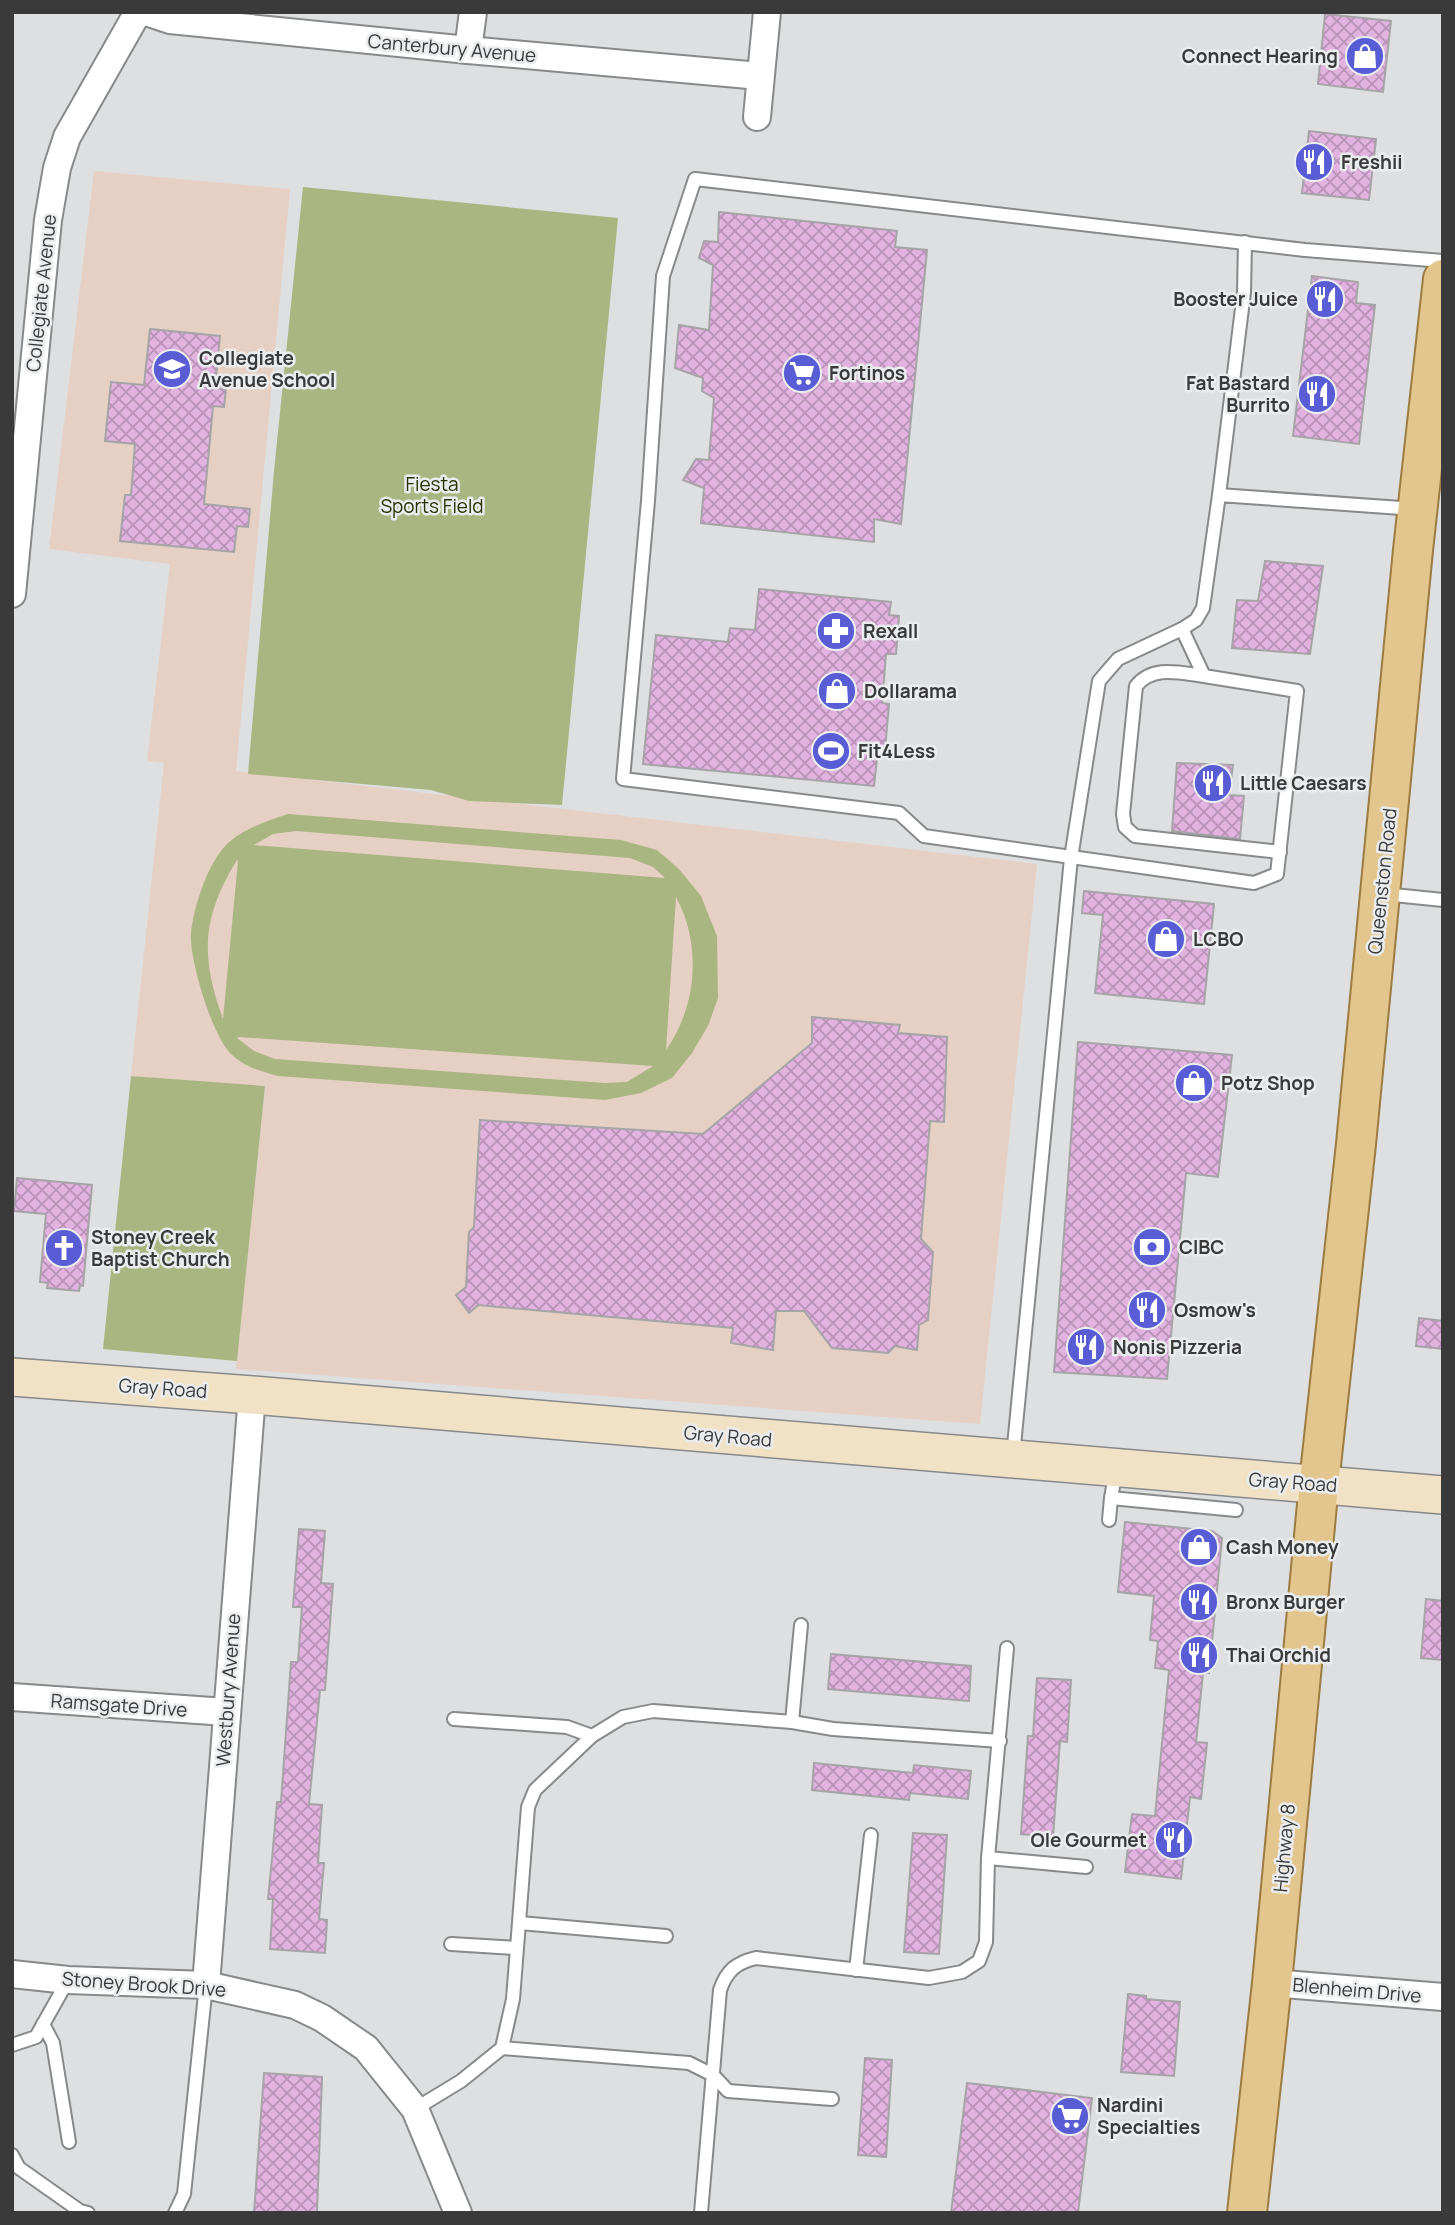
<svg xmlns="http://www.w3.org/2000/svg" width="1455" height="2225" font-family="Manrope,sans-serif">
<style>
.education{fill:#e6d0c4}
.green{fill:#aab682;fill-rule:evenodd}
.building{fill:url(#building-cross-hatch);stroke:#a6a4a6;stroke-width:2}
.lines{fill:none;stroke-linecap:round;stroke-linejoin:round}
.lane-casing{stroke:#87898b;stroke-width:16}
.street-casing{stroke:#87898b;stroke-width:30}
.secondary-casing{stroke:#87898b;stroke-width:40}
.primary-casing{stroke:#9c7c40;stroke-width:42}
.lane{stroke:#fff;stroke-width:12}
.street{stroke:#fff;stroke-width:26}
.secondary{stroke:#f1e2c6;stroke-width:37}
.primary{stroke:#e3c68e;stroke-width:38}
.labels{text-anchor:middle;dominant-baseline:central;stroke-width:5;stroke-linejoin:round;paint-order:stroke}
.street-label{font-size:19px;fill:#3a3a3b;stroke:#eaecee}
.poi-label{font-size:19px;font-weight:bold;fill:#3a3a3b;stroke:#eaecee;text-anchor:start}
.park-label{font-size:19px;fill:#2a3102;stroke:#eaecee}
</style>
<defs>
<pattern id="building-cross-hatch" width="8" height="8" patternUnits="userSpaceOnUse" patternTransform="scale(1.75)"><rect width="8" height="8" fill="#e2b2e0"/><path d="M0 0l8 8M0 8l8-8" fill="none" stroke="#b892b7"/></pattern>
</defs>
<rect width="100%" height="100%" fill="#dddfe1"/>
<path class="education" d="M 94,171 L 290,189 L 236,771 L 1037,864 L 980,1424 L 236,1369 L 265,1087 L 131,1076 L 164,763 L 147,761 L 170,564 L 49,549 Z"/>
<g class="green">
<path d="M 303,187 L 618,218 L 562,805 L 469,801 L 431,790 L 248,774 L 274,471 Z"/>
<path d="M 288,814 L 621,840 L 657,850 L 679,869 L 701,896 L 717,936 L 718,998 L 708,1026 L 692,1053 L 672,1078 L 641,1093 L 605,1100 L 278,1076 C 260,1071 244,1067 230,1053 C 212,1034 189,960 191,933 C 194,906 207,865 226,845 C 242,829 267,821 288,814 ZM 296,831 L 630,858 L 653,867 L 665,878 L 254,845 L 273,834 ZM 237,860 L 238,861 L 223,1019 C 200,956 202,917 237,860 ZM 676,897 C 702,945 697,1006 666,1050 ZM 237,1038 L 238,1037 L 653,1066 L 627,1082 L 605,1083 L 275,1059 L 254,1051 Z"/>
<path d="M 131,1076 L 265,1086 L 237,1361 L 103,1349 Z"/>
</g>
<g class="building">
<path d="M 1325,14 L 1391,21 L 1383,92 L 1318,84 Z"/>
<path d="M 1309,131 L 1376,139 L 1369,200 L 1302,193 Z"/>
<path d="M 719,212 L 897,231 L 895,247 L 927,250 L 901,524 L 874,519 L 874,542 L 701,523 L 704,488 L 683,480 L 696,459 L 709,460 L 714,398 L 702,391 L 703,378 L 675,368 L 679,325 L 709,330 L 713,265 L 699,258 L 704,241 L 718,242 Z"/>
<path d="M 1312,276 L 1358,282 L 1356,303 L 1375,305 L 1359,444 L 1293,436 Z"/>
<path d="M 150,329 L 220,336 L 215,388 L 226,389 L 224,407 L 213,406 L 204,504 L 250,509 L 248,527 L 237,526 L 234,552 L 120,541 L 125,495 L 131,495 L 135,444 L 105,441 L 111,382 L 144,385 Z"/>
<path d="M 1265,561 L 1323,566 L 1310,654 L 1232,648 L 1237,600 L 1258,601 Z"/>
<path d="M 759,589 L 891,602 L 889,615 L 899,616 L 896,654 L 886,654 L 882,703 L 889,704 L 885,750 L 878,749 L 874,786 L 643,764 L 656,635 L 728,642 L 730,628 L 755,630 Z"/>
<path d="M 1177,763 L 1233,765 L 1229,795 L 1244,796 L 1240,839 L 1172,831 Z"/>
<path d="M 1084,891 L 1214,904 L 1204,1004 L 1095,993 L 1103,915 L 1082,913 Z"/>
<path d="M 812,1017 L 900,1025 L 898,1033 L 947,1037 L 944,1122 L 930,1121 L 921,1239 L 933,1252 L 928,1320 L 919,1325 L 917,1350 L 895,1346 L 888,1353 L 832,1348 L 804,1311 L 776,1311 L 773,1350 L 731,1343 L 733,1328 L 478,1305 L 469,1313 L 456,1295 L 466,1287 L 469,1232 L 474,1227 L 480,1120 L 703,1134 L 812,1043 Z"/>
<path d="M 1078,1042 L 1232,1055 L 1218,1177 L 1186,1173 L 1167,1379 L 1054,1372 Z"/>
<path d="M 17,1178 L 92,1185 L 83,1286 L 80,1285 L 79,1291 L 47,1288 L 48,1283 L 40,1282 L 46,1214 L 14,1211 Z"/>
<path d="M 1419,1318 L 1443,1321 L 1443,1349 L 1416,1346 Z"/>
<path d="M 1125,1522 L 1212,1531 L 1222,1538 L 1209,1673 L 1203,1673 L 1196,1742 L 1207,1743 L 1201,1799 L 1190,1797 L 1181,1879 L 1125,1872 L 1132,1814 L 1155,1816 L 1169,1670 L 1155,1668 L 1158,1641 L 1150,1640 L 1154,1596 L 1118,1592 Z"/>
<path d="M 299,1529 L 325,1531 L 321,1583 L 333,1584 L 325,1690 L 320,1690 L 309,1804 L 322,1805 L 318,1863 L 324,1863 L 319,1919 L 327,1920 L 325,1953 L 270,1949 L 273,1899 L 268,1899 L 272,1859 L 277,1802 L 281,1802 L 291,1662 L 298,1662 L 302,1607 L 293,1607 Z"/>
<path d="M 1426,1599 L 1443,1601 L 1443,1660 L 1421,1658 Z"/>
<path d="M 831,1654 L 971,1666 L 969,1701 L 828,1689 Z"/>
<path d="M 1037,1678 L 1071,1680 L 1067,1742 L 1060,1741 L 1053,1837 L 1021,1834 L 1028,1736 L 1033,1736 Z"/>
<path d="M 814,1763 L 913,1773 L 914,1765 L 971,1771 L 968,1799 L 910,1793 L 909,1800 L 812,1790 Z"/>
<path d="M 913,1833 L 947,1835 L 939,1954 L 904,1952 Z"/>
<path d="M 1128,1994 L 1146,1996 L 1146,1999 L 1180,2002 L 1174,2076 L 1121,2072 Z"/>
<path d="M 865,2058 L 892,2060 L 886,2157 L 858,2155 Z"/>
<path d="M 264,2073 L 322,2077 L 317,2213 L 254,2213 Z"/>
<path d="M 967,2083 L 1092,2098 L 1078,2213 L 951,2213 Z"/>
</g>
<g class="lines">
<g class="lane-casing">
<g id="lane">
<path d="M 1219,495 L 1244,292 L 1245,242"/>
<path d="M 1182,629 L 1204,676 L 1297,691 L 1277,874 L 1254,883 L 924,836 L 899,813 L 623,779 L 648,501 L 663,276 L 695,179 L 1305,250 L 1443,261"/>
<path d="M 1204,676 C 1179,673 1153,665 1136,686 L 1123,814 L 1125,827 L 1135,836 L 1280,852"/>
<path d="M 1384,894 L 1443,900"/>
<path d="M 1013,1456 L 1071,858 L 1099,681 L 1118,659 L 1182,629 L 1196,620 L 1203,608 L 1219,495 L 1415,509"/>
<path d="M 1116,1470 L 1111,1498 L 1236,1510"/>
<path d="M 1109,1520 L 1111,1498"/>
<path d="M 454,1719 L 567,1727 L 592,1736"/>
<path d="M 792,1722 L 801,1625"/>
<path d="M 988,1858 L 1086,1867"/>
<path d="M 520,1923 L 666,1936"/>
<path d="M 451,1944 L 516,1948"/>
<path d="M 856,1970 L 871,1835"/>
<path d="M 43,2024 L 53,2043 L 69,2142"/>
<path d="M 12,2045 L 36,2037 L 68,1980"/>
<path d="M 502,2048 L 689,2063 L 713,2075 L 728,2091 L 832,2099"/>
<path d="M 415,2109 L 461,2081 L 502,2048 L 513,1999 L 528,1807 L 535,1790 L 592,1736 L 623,1717 L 653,1711 L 792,1722 L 833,1729 L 1000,1741"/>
<path d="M 12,2155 L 19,2168 L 80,2211 L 88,2213"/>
<path d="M 175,2213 L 184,2194 L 206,1985"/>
<path d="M 701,2213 L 720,1990 C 727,1970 736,1963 756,1958 L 929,1978 L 962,1972 L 979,1961 L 986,1942 L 988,1858 L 1007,1648"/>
</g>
</g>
<g class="street-casing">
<g id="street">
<path d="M 146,12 L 170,20 L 468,50 L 760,76"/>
<path d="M 468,50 L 473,12"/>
<path d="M 757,117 L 767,12"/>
<path d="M 12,594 L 48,220 L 57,168 L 67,137 L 138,12"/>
<path d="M 12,1697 L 226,1712"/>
<path d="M 12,1974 L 68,1980 L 206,1985 L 295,2005 L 322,2018 L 366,2048 L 415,2109 L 458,2213"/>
<path d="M 1272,1983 L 1443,1997"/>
<path d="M 206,1985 L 252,1395"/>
</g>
</g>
<g class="secondary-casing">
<path id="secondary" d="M 12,1377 L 252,1395 L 1443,1495"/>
</g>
<g class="primary-casing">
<path id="primary" d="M 1247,2213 L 1272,1983 L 1319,1483 L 1356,1144 L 1413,550 L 1443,279"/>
</g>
<use href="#lane" class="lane"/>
<use href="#street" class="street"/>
<use href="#secondary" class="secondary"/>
<use href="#primary" class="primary"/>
</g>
<defs>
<g id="shop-disc" transform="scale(2.0125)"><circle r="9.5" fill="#595dd5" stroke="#eaecee"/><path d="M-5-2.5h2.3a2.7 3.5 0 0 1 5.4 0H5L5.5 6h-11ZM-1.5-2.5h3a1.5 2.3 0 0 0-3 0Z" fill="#fff"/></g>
<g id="restaurant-disc" transform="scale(2.0125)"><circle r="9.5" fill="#595dd5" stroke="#eaecee"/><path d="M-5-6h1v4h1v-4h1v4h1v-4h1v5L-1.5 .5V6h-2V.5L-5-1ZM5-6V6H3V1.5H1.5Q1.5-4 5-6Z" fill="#fff"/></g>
<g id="school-disc" transform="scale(2.0125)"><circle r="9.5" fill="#595dd5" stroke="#eaecee"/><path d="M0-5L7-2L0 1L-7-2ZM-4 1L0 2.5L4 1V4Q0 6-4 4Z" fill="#fff"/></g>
<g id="supermarket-disc" transform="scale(2.0125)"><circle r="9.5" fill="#595dd5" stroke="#eaecee"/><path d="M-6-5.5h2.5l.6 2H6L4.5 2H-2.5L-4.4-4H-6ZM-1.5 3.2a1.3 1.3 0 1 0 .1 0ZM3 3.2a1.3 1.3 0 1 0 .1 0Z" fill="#fff"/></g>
<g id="pharmacy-disc" transform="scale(2.0125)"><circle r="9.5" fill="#595dd5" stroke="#eaecee"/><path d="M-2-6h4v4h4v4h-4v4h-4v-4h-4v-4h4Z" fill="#fff"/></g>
<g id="stadium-disc" transform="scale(2.0125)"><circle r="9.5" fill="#595dd5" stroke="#eaecee"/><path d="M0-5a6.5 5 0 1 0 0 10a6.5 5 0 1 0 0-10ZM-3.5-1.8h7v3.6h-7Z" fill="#fff"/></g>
<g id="bank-disc" transform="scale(2.0125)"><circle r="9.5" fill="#595dd5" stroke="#eaecee"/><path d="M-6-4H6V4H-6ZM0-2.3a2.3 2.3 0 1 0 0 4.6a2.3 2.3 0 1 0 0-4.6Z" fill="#fff"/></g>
<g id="church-disc" transform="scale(2.0125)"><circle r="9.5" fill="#595dd5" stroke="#eaecee"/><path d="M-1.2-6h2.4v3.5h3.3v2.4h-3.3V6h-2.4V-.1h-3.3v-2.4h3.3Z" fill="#fff"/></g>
</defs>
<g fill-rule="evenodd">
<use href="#shop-disc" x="1365" y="56"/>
<use href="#restaurant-disc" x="1314" y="162"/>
<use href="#restaurant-disc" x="1325" y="299"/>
<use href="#school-disc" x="172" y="369"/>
<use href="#supermarket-disc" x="802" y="373"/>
<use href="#restaurant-disc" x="1317" y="394"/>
<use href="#pharmacy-disc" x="836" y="631"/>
<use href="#shop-disc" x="837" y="691"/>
<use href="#stadium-disc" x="831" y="751"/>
<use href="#restaurant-disc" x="1213" y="783"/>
<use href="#shop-disc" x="1166" y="939"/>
<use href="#shop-disc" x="1194" y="1083"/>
<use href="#bank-disc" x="1152" y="1247"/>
<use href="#church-disc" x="64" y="1248"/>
<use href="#restaurant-disc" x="1147" y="1310"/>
<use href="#restaurant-disc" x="1086" y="1347"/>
<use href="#shop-disc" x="1199" y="1547"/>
<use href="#restaurant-disc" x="1199" y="1602"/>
<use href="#restaurant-disc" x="1199" y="1655"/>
<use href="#restaurant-disc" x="1174" y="1840"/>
<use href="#supermarket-disc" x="1070" y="2116"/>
</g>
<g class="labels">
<g class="street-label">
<text transform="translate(452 48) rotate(5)">Canterbury Avenue</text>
<text transform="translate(41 293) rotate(-84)">Collegiate Avenue</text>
<text transform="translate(1382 881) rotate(-84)">Queenston Road</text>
<text transform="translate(163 1388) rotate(4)">Gray Road</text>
<text transform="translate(728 1436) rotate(5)">Gray Road</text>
<text transform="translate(1293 1482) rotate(4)">Gray Road</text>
<text transform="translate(228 1690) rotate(-86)">Westbury Avenue</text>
<text transform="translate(119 1705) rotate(4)">Ramsgate Drive</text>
<text transform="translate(1284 1848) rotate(-85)">Highway 8</text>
<text transform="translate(144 1984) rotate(4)">Stoney Brook Drive</text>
<text transform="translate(1357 1990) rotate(5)">Blenheim Drive</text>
</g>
<g class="poi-label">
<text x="1338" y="56" text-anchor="end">Connect Hearing</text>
<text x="1341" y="162">Freshii</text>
<text x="1298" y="299" text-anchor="end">Booster Juice</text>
<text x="199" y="358">Collegiate<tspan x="199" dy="22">Avenue School</tspan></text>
<text x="829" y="373">Fortinos</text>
<text x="1290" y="383" text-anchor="end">Fat Bastard<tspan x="1290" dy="22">Burrito</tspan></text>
<text x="863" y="631">Rexall</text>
<text x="864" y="691">Dollarama</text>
<text x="858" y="751">Fit4Less</text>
<text x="1240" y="783">Little Caesars</text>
<text x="1193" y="939">LCBO</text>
<text x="1221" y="1083">Potz Shop</text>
<text x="91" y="1237">Stoney Creek<tspan x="91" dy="22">Baptist Church</tspan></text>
<text x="1179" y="1247">CIBC</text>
<text x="1174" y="1310">Osmow's</text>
<text x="1113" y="1347">Nonis Pizzeria</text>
<text x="1226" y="1547">Cash Money</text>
<text x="1226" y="1602">Bronx Burger</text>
<text x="1226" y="1655">Thai Orchid</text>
<text x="1147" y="1840" text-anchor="end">Ole Gourmet</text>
<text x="1097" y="2105">Nardini<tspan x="1097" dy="22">Specialties</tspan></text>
</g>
<g class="park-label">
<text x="432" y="484">Fiesta<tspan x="432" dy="22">Sports Field</tspan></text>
</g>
</g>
<rect width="1455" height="2225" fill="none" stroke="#3a3a3b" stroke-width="28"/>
</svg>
